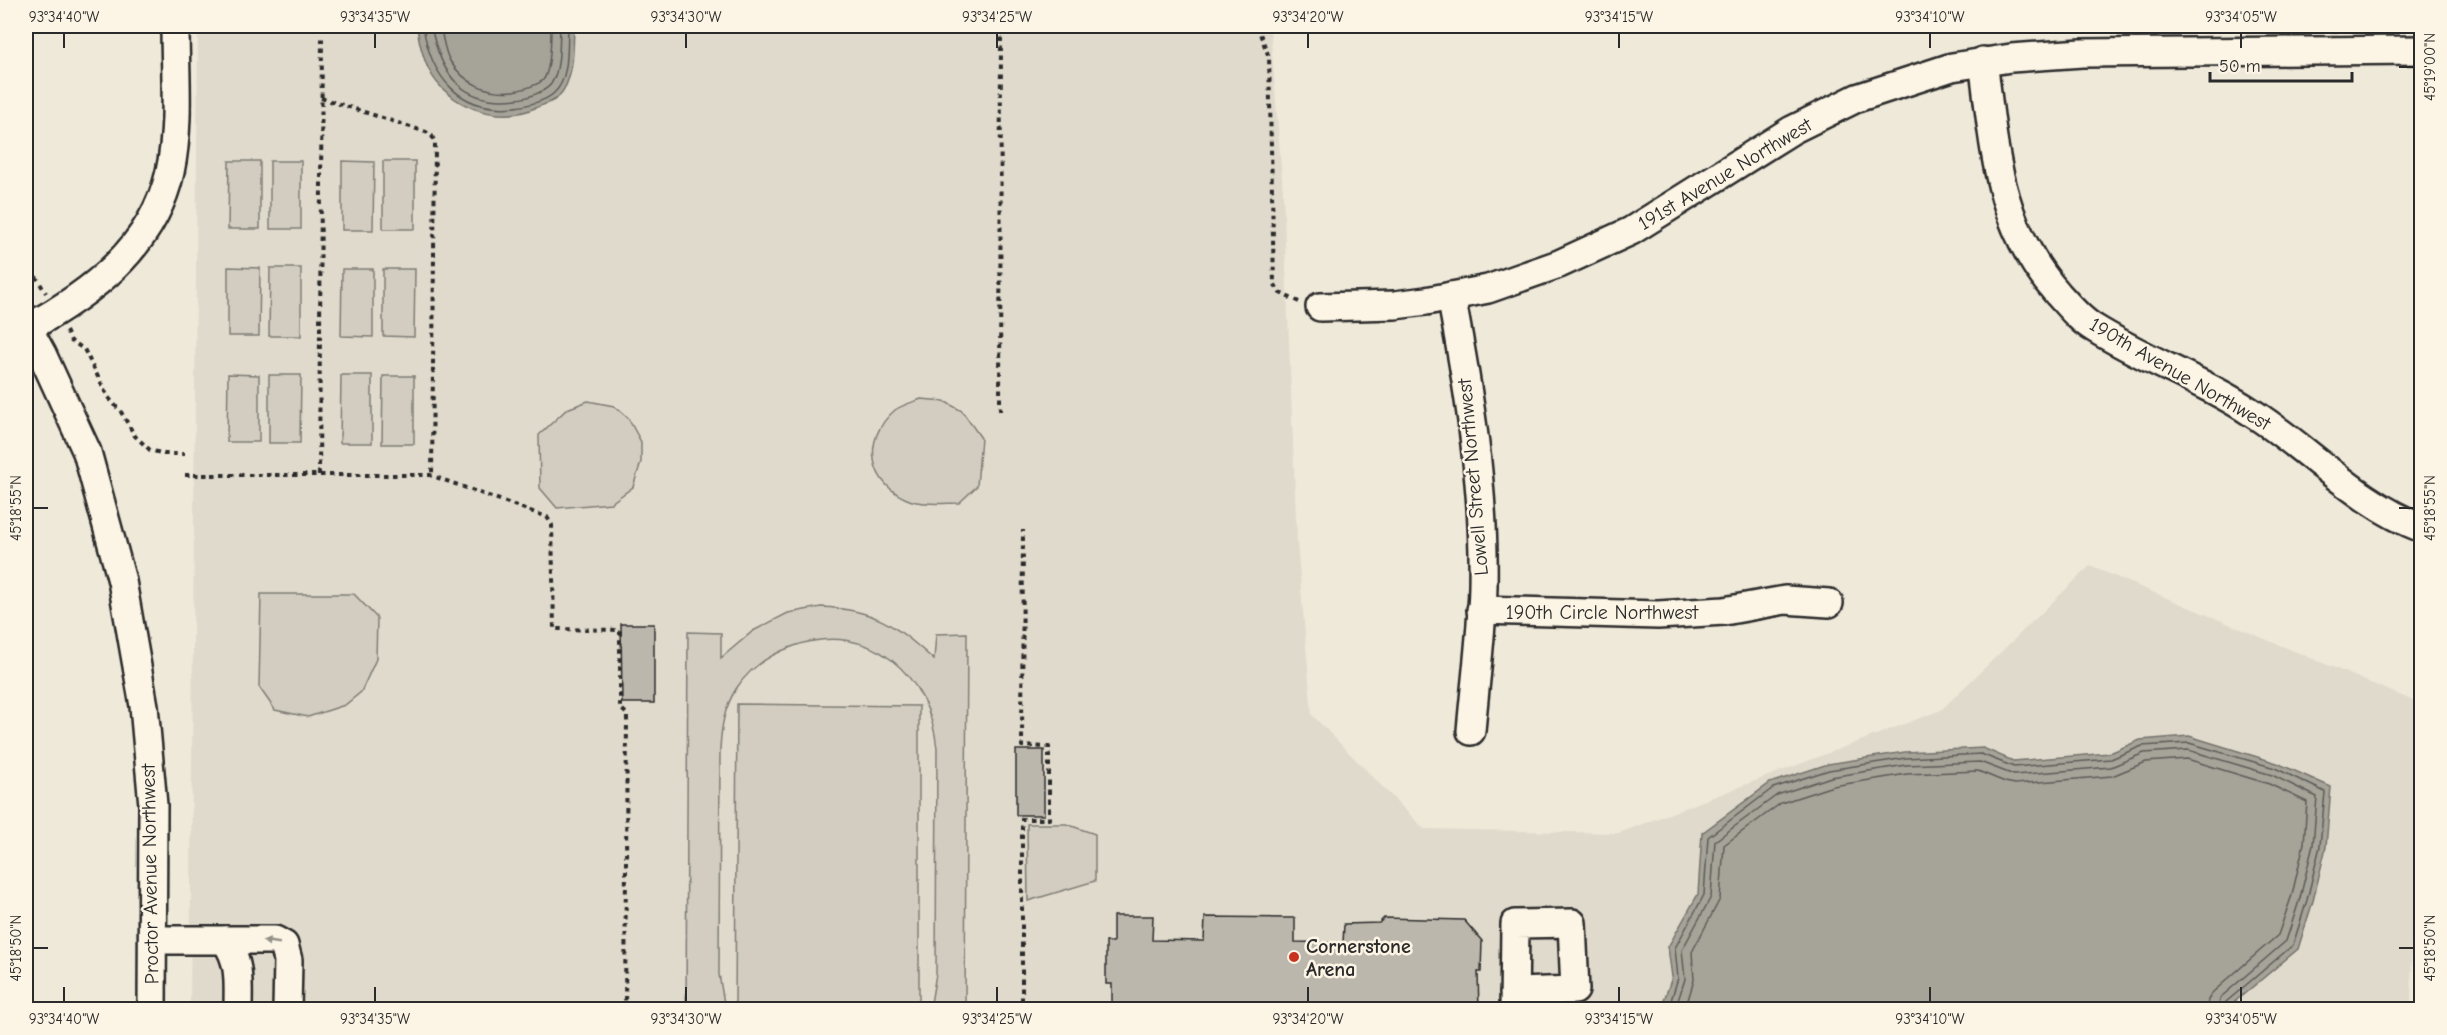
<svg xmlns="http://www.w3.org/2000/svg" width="2447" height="1035" font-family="'Comic Neue',sans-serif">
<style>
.built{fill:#e0dacc}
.green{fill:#d2cdc0;stroke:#7e7c76;stroke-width:1.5}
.water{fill:#a6a399;stroke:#75736d;stroke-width:1.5}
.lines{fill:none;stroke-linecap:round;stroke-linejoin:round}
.shore{stroke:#5c5b57;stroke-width:1.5}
.building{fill:#bcb7ac;stroke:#2b2b2b;stroke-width:1.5}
.minor-casing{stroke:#2b2b2b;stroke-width:32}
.path{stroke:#2b2b2b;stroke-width:4;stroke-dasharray:4.5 4.5;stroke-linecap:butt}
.minor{stroke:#fcf5e5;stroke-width:27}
.oneway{fill:#949088}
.ticks{fill:none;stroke:#2b2b2b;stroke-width:2}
.poi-dot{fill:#c8321e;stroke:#fcf5e5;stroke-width:2}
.labels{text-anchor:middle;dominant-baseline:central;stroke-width:5;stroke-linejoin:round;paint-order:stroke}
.street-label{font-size:20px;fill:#2b2b2b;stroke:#fcf5e5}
.poi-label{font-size:20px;font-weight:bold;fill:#2b2b2b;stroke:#fcf5e5;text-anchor:start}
.neatline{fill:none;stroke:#2b2b2b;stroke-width:2}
.ticks-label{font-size:15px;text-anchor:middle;fill:#2b2b2b}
</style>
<rect width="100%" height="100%" fill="#efe9da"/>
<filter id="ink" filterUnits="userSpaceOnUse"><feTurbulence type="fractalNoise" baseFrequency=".0167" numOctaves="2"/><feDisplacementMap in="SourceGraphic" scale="12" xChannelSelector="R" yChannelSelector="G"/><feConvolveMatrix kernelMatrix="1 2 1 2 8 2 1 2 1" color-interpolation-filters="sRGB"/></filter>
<g filter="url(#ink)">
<path class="built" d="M 198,26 L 1270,26 L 1283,192 L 1297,542 L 1312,715 L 1424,829 L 1619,833 L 1941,710 L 2090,566 L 2421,704 L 2422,879 L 2412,935 L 2411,1009 L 190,1010 Z"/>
<g class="green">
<path d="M 229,161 L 260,161 L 260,229 L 228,229 Z"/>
<rect x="270" y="161" width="31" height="68"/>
<path d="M 342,161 L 374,162 L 373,230 L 342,230 Z"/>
<rect x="383" y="161" width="32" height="68"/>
<path d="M 228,267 L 260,268 L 259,336 L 228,336 Z"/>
<path d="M 270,268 L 301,268 L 301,336 L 269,336 Z"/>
<path d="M 342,269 L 373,269 L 373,337 L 341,336 Z"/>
<path d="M 383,269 L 415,269 L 414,337 L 383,336 Z"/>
<path d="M 228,374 L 259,375 L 259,442 L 227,442 Z"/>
<path d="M 269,375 L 301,375 L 300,443 L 269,443 Z"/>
<path d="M 341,375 L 372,375 L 372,443 L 340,443 Z"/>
<path d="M 383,376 L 414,376 L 414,444 L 382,444 Z"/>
<path d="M 921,399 L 944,401 L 962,411 L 981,438 L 977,486 L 959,503 C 945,503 925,505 912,501 C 869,486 860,440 895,410 C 902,405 913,402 921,399 Z"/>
<path d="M 588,401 L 614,406 L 628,418 L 641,442 L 641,462 L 633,487 L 611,503 L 557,508 L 540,488 L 539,435 L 567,409 Z"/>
<path d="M 261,594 L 354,594 L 377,618 L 376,659 L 361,692 L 345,705 L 308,717 L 275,710 L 259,687 Z"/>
<path d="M 821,607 C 874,609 896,625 934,660 L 936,634 L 967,633 L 965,1009 L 930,1009 L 936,974 L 937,748 C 929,674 870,620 794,646 C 771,654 749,668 736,689 C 724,708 721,728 720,750 L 719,974 L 725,1009 L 686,1009 L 688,632 L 721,633 L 721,658 L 753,631 L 788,613 Z"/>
<path d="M 737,704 L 919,706 L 919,1009 L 735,1009 Z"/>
<path d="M 1027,824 L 1066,824 L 1095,834 L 1095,881 L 1028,901 Z"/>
</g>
<g class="water">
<path d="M 417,26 L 574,26 C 573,47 575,79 559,96 C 555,102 542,105 535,108 C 497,125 447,106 429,70 C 423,58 418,38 417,26 Z"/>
<path d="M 2189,736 L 2277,763 L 2331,787 L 2326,847 L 2313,901 L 2298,949 L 2226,1009 L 1661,1009 L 1672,977 L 1668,947 L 1698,894 L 1702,833 L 1770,783 L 1828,764 L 1905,752 L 1983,748 L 2013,761 L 2110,753 L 2140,740 Z"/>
</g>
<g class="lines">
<g class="shore">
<path d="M 423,26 C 431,77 459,113 515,107 C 526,106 546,101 554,93 C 570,79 567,45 568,26"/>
<path d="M 431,26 C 441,75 462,106 517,99 C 527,98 545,92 551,84 C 561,69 559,44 560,26"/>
<path d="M 440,26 C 443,36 444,51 450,61 C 464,83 487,94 513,91 C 521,90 536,86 543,80 C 551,71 551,37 551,26"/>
<path d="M 1668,1010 L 1678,978 L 1675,948 L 1704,895 L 1708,837 L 1773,788 L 1829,770 L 1906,758 L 1981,754 L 2014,767 L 2111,759 L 2142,746 L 2189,743 L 2275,768 L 2325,792 L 2320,846 L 2307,900 L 2293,945 L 2226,1002 L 2224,1010"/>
<path d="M 1675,1010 L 1685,979 L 1682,950 L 1711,897 L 1715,841 L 1777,795 L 1831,777 L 1906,765 L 1980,762 L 2014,775 L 2111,767 L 2144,753 L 2188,750 L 2272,775 L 2317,797 L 2313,845 L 2300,898 L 2286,941 L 2221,997 L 2216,1010"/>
<path d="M 1685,1010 L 1694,980 L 1692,952 L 1720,899 L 1724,845 L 1781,803 L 1833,786 L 1907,774 L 1978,771 L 2005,782 L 2015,784 L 2112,776 L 2146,762 L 2187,759 L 2269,784 L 2307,802 L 2304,843 L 2292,895 L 2278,935 L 2213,992 L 2208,1000 L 2207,1010"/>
</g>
</g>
<g class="building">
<path d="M 621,624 L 654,624 L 654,703 L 622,703 Z"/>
<rect x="1016" y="750" width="28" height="65"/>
<path d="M 1113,916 L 1153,916 L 1152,940 L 1204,941 L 1205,917 L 1295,918 L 1295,942 L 1343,943 L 1344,924 L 1379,923 L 1384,918 L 1464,920 L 1482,941 L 1481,972 L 1478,972 L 1479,1010 L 1112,1010 L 1112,984 L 1106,984 L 1106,942 L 1113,942 Z"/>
</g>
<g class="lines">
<g class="minor-casing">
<g id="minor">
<path d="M 1983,61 C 1995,149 1996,223 2058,294 C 2069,306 2080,320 2094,328 C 2145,360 2203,380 2254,414 C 2310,450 2358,504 2422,528"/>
<path d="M 1451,296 C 1469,391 1485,489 1483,586 C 1482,634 1475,683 1471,731"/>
<path d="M 1320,307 L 1395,305 L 1426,301 L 1488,289 L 1559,264 L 1631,231 L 1792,130 L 1857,98 L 1952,67 L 2011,58 L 2082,53 L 2422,50"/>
<path d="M 26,325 L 42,354 L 87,452 L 122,581 L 144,706 L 153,805 L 152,1010"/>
<path d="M 26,329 C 90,294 153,248 170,172 C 180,125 175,73 175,26"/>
<path d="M 1481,610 L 1658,615 L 1724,611 L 1785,600 L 1829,603"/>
<path d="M 153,940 L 275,940 L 284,945 L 288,960 L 287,1010"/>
<path d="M 225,940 C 241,962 238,983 238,1010"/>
<path d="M 1514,1010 L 1515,924 L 1572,923 L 1575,990 L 1514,992"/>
</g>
</g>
<g class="path">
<path d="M 1257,26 L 1269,57 L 1274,283 L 1280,293 L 1299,302"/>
<path d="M 321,98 L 426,132 L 432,136 L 435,143 L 432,476"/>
<path d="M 26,261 L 46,293"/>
<path d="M 66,331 L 71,341 L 84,349 L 108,397 L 121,412 L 135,436 L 150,450 L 164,454 L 185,454"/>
<path d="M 1000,411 L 1001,26"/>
<path d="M 185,475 L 430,475 L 547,517 L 552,525 L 554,629 L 620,630 L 620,708 L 627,714 L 625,1010"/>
<path d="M 319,475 L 322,38"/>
<path d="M 1022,1010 L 1022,819 L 1049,819 L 1049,747 L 1022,746 L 1023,530"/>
</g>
<use href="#minor" class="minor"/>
</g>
<defs><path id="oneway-solid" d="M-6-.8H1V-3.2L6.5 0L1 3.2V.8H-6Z" transform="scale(1.5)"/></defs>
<use class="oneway" href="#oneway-solid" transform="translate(271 942) rotate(-172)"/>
</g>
<path class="ticks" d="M 64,33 L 64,48M 375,33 L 375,48M 686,33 L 686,48M 997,33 L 997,48M 1308,33 L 1308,48M 1619,33 L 1619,48M 1930,33 L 1930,48M 2241,33 L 2241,48M 2399,67 L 2414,67M 33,508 L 48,508M 2399,508 L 2414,508M 33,948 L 48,948M 2399,948 L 2414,948M 64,987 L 64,1002M 375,987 L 375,1002M 686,987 L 686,1002M 997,987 L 997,1002M 1308,987 L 1308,1002M 1619,987 L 1619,1002M 1930,987 L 1930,1002M 2241,987 L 2241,1002"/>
<circle class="poi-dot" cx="1294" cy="957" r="6"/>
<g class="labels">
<g class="street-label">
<text transform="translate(1725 174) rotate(-31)">191st Avenue Northwest</text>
<text transform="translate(2180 374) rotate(30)">190th Avenue Northwest</text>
<text transform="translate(1473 477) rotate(-95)">Lowell Street Northwest</text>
<text x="1602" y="612">190th Circle Northwest</text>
<text transform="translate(150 874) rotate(-91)">Proctor Avenue Northwest</text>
</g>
<g class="poi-label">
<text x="1306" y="946">Cornerstone<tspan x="1306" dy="23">Arena</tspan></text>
</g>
</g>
<rect width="2447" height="1035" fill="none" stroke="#fcf5e5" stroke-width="66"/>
<path d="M2210 72v9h142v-9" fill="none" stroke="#2b2b2b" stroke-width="3"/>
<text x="2219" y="72" font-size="18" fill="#2b2b2b" stroke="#fcf5e5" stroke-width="4.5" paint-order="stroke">50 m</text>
<rect x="33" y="33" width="2381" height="969" class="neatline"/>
<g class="ticks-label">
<text x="64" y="22">93°34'40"W</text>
<text x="375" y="22">93°34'35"W</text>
<text x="686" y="22">93°34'30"W</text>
<text x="997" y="22">93°34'25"W</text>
<text x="1308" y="22">93°34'20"W</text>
<text x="1619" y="22">93°34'15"W</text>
<text x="1930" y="22">93°34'10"W</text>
<text x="2241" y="22">93°34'05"W</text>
<text transform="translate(2430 67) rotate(-90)" y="5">45°19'00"N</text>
<text transform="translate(16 508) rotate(-90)" y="5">45°18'55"N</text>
<text transform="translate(2430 508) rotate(-90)" y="5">45°18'55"N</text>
<text transform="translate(16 948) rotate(-90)" y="5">45°18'50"N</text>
<text transform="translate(2430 948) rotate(-90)" y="5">45°18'50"N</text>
<text x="64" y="1024">93°34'40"W</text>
<text x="375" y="1024">93°34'35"W</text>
<text x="686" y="1024">93°34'30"W</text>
<text x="997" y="1024">93°34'25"W</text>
<text x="1308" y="1024">93°34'20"W</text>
<text x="1619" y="1024">93°34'15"W</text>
<text x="1930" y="1024">93°34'10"W</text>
<text x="2241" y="1024">93°34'05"W</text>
</g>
</svg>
